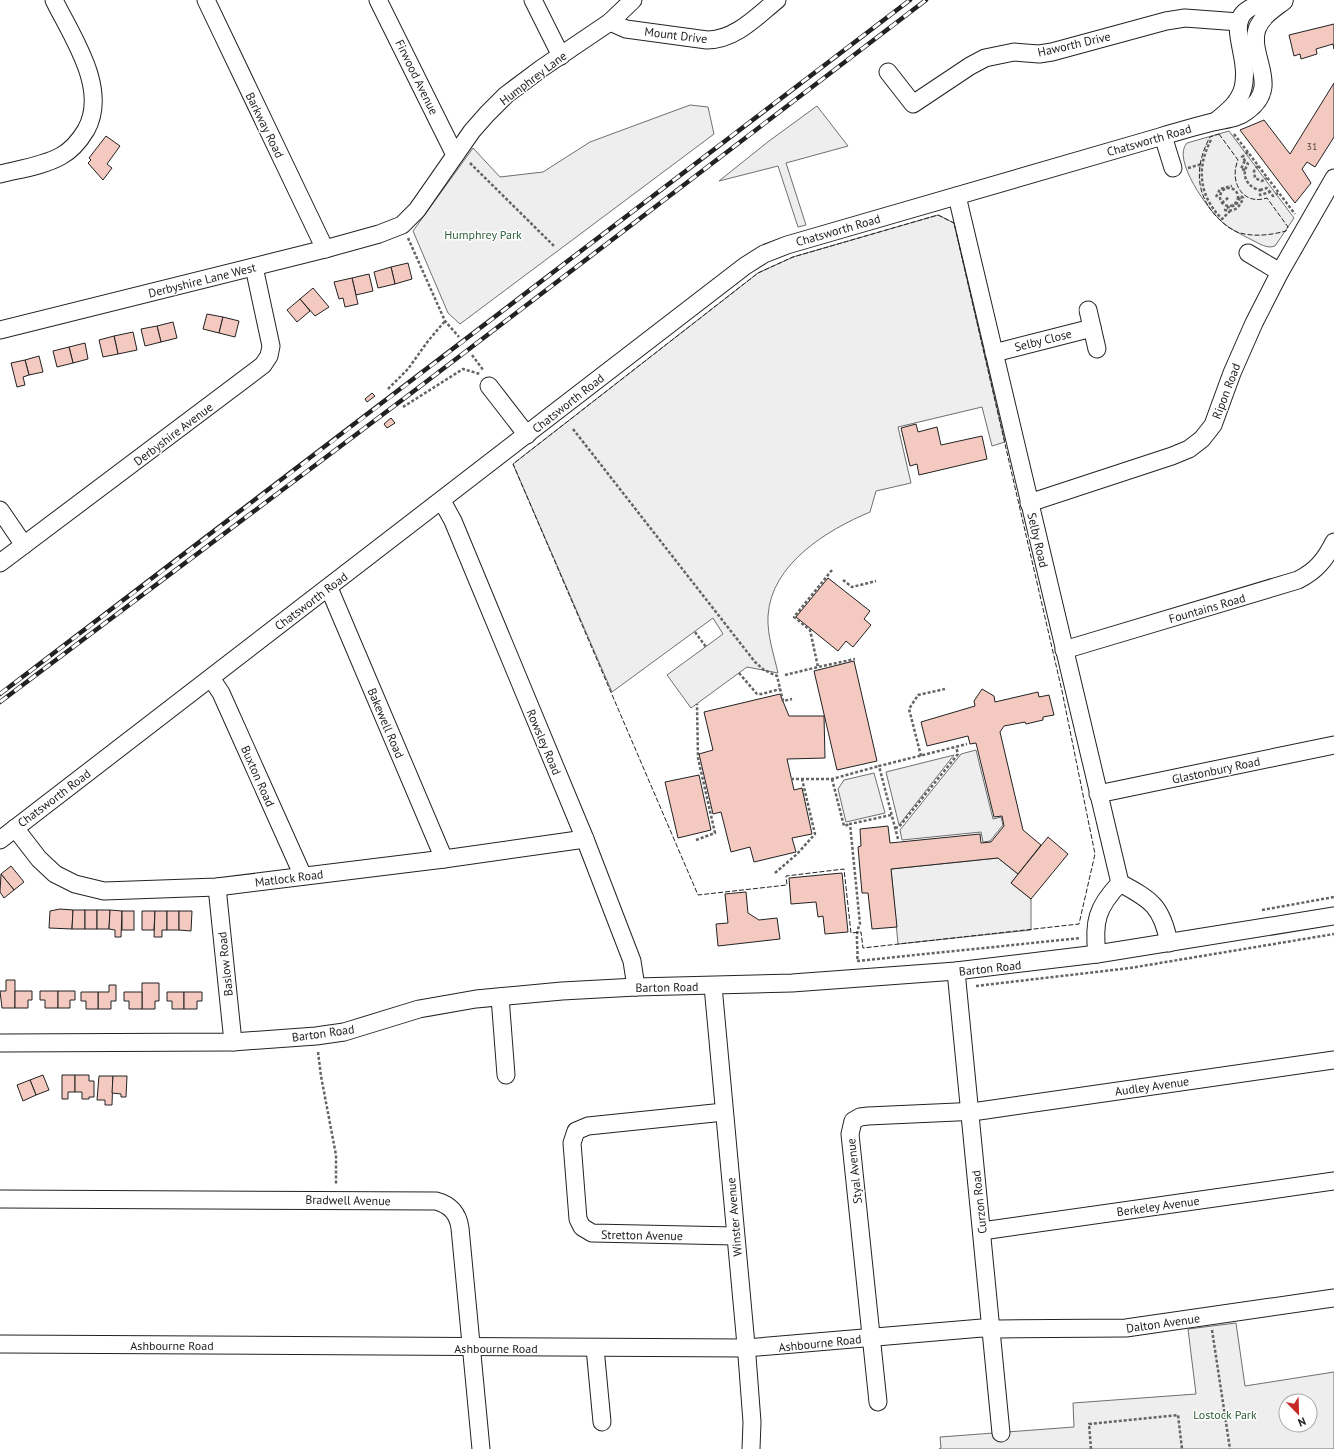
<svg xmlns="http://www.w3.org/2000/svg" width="1334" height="1449" font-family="'PT Sans',sans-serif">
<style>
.green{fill:#eee;stroke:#6f6f6f;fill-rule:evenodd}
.building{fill:#f3c9c0;stroke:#222}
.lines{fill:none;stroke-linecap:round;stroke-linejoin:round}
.minor-casing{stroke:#222;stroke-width:19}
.path{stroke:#646464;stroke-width:2.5;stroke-dasharray:3 2;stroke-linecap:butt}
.minor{stroke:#fff;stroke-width:17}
.rail-casing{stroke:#222;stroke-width:4.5}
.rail{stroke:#fff;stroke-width:3;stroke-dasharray:9;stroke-linecap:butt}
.fence{stroke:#222;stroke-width:1;stroke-dasharray:5 2;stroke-linecap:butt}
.labels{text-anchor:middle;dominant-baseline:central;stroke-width:3;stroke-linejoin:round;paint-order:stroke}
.number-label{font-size:10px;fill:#564c4a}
.street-label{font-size:12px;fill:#222;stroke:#fff}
.park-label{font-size:12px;fill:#2f5e38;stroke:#fff}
</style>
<rect width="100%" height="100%" fill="#fff"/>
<g class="green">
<path d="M 690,105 L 708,107 L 714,134 L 460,324 L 448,313 L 413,231 L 473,148 L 500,177 L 543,172 L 590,142 Z"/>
<path d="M 817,106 L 848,146 L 786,163 L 806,225 L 798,227 L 778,166 L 719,181 L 769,141 Z"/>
<path d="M 1229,131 L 1294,218 L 1275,246 C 1267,249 1260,244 1252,240 C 1242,235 1232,230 1223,223 C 1209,211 1171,159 1187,143 Z"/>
<path d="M 938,215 L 954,223 L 1005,442 L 992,446 L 982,407 L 898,427 L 911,483 L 876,491 L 870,512 C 827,530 771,564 768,616 C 767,635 774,655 778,673 L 747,667 L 691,708 L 667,675 L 723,634 L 713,618 L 612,692 L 513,464 L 758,273 L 793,257 Z"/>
<path d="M 976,750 L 993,819 L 1001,817 L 1003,825 L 990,841 L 983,842 L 981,832 L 902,840 L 900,830 L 961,754 Z"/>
<path d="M 954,755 L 899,825 L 886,772 Z"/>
<path d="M 874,773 L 885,813 L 846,822 L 838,789 L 844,780 Z"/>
<path d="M 998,858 L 1018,874 L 1011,883 L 1031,899 L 1031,930 L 898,944 L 891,869 Z"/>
<path d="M 1236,1323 L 1245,1386 L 1334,1372 L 1334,1449 L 939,1449 L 941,1448 L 940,1437 L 1074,1427 L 1073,1403 L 1196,1394 L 1188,1329 ZM 1286,1401 L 1310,1401 L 1310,1425 L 1286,1425 Z"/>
</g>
<g class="building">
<path d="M 1334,24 L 1334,49 L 1333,44 L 1316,49 L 1317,54 L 1301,59 L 1300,54 L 1294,56 L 1289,35 Z"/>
<path d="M 1334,83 L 1334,137 L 1315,167 L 1307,162 L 1302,169 L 1311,183 L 1295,203 L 1240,130 L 1264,120 L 1290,154 Z"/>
<path d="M 106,136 L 120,146 L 107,164 L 112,168 L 103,180 L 88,163 L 91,160 L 89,158 Z"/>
<path d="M 408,263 L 412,279 L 395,284 L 391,267 Z"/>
<path d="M 391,267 L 395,284 L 378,288 L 374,272 Z"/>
<path d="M 369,274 L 373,291 L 356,295 L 352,278 Z"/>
<path d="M 352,278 L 358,304 L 345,307 L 343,298 L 339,299 L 334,282 Z"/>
<path d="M 313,288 L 329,307 L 315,316 L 300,299 Z"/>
<path d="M 300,299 L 310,311 L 297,322 L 287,310 Z"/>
<path d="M 207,314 L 223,317 L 219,333 L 203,329 Z"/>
<path d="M 223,317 L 239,321 L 235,337 L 219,333 Z"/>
<path d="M 173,322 L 177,338 L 161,342 L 157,326 Z"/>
<path d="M 157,326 L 161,342 L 145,346 L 141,329 Z"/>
<path d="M 133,332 L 137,350 L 118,354 L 114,336 Z"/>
<path d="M 114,336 L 118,354 L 103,357 L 99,340 Z"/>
<path d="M 85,343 L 88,359 L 73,363 L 69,347 Z"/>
<path d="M 69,347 L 73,363 L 57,367 L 53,351 Z"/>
<path d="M 39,356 L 43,372 L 29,375 L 25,360 Z"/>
<path d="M 25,360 L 29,375 L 23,377 L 25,385 L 17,387 L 11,363 Z"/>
<path d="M 372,393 L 375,396 L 367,402 L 365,399 Z"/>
<path d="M 391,418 L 395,423 L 387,428 L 384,424 Z"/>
<path d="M 916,424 L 918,432 L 937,427 L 941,445 L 982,436 L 987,459 L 919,475 L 917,464 L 910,466 L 901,428 Z"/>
<path d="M 828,578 L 870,611 L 864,619 L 871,625 L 853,647 L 846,641 L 838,651 L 796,617 Z"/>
<path d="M 854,661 L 877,761 L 837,770 L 814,671 Z"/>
<path d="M 982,689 L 994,696 L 995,702 L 1038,692 L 1039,697 L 1049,695 L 1054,715 L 1043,717 L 1043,720 L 1026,724 L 1025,722 L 1004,726 L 1000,732 L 1023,830 L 1041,845 L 1018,874 L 998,858 L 891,869 L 897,927 L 872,929 L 868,893 L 862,893 L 858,847 L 861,846 L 860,829 L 888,826 L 890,843 L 980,834 L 981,843 L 991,842 L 1004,826 L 1002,816 L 994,817 L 976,743 L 970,744 L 968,736 L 927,746 L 921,722 L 975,706 L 974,701 Z"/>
<path d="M 780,694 L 789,716 L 824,716 L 825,758 L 787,759 L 794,790 L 802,788 L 812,834 L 792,838 L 796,852 L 754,862 L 750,847 L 731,852 L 721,812 L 713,814 L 699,754 L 713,750 L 704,712 Z"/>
<path d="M 699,775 L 711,830 L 678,838 L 665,782 Z"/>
<path d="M 1048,837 L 1068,854 L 1031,899 L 1011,883 Z"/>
<path d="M 11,866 L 24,882 L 14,890 L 1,874 Z"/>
<path d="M 842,873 L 848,932 L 825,934 L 823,916 L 818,917 L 816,902 L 791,904 L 789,878 Z"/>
<path d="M 1,874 L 14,890 L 4,898 L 0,892 Z"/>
<path d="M 746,892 L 748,913 L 759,920 L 777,918 L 780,939 L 718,946 L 716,924 L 728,923 L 725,894 Z"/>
<path d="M 60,909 L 73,910 L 72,929 L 49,928 L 50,911 Z"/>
<path d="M 73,910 L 85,910 L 85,929 L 72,929 Z"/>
<rect x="85" y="910" width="12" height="19"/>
<path d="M 97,910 L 110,910 L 109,929 L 97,929 Z"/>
<path d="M 110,910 L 122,911 L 121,937 L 115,937 L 115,930 L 109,929 Z"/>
<rect x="122" y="911" width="12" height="19"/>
<path d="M 142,911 L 155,911 L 154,930 L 142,930 Z"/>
<path d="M 155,911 L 167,911 L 167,930 L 162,930 L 162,937 L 154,937 Z"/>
<rect x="167" y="911" width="12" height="19"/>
<path d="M 179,911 L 192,911 L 191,931 L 179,930 Z"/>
<path d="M 6,980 L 15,980 L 15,1008 L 2,1008 L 0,991 L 6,991 Z"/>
<path d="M 142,983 L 159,983 L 159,1001 L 155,1001 L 155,1009 L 142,1009 Z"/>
<path d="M 109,985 L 116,985 L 116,1001 L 111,1001 L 111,1009 L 98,1009 L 98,992 L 109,992 Z"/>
<path d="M 15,991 L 32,991 L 32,1000 L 28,1000 L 28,1008 L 15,1008 Z"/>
<path d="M 40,991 L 58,991 L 58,1008 L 45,1008 L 45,1000 L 40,1000 Z"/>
<path d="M 58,991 L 75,991 L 75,1000 L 70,1000 L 70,1008 L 58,1008 Z"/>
<path d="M 81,992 L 98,992 L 98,1009 L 86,1009 L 86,1001 L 81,1001 Z"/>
<path d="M 124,992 L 142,992 L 142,1009 L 129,1009 L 129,1001 L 124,1001 Z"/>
<path d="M 167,992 L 184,992 L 184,1009 L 172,1009 L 172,1001 L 167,1001 Z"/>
<path d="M 184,992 L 202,992 L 202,1001 L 197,1001 L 197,1009 L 184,1009 Z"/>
<path d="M 43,1075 L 49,1090 L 36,1095 L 30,1080 Z"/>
<path d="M 62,1075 L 75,1075 L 75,1092 L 68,1092 L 68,1099 L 62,1099 Z"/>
<path d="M 75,1075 L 89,1075 L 89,1081 L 94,1081 L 94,1097 L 89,1097 L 89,1099 L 82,1099 L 82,1092 L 75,1092 Z"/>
<path d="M 99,1076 L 113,1076 L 112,1105 L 105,1105 L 105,1100 L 97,1100 Z"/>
<path d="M 113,1076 L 127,1076 L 126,1097 L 121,1097 L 121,1094 L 112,1093 Z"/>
<path d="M 30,1080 L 36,1095 L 23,1101 L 17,1085 Z"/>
</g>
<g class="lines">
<g class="minor-casing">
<g id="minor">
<path d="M 206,0 L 325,249"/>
<path d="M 378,0 L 455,155"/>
<path d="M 533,0 L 561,56"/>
<path d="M 610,22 L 626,29 L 707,40 C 735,40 756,17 777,0"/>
<path d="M 888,72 L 913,104 L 970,66 L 985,58 L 1014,52 L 1039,54 L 1052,52 L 1166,21 L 1185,18 L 1239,22"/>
<path d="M 1216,121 C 1227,112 1239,103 1243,88 C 1253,46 1207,5 1284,1"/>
<path d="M 1163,136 L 1173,168"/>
<path d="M 0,174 C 20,169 43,166 61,156 C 72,150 80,140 86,130 C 109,89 72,37 54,0"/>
<path d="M 957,196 L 1120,883"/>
<path d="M 1248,253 L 1280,272"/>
<path d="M 1088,310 L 1097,349"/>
<path d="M 0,330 L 325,249 L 379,234 L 402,225 L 417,210 L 472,131 L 487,114 L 506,95 L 542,68 L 610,22 L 633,0"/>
<path d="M 994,353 L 1092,328"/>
<path d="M 489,386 L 527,435"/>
<path d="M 442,501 L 453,521 L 585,839 L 632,961 L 636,987"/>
<path d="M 1029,503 L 1172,456 L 1189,449 L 1202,439 L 1213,425 L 1232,373 L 1254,323 L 1280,272 L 1334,178"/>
<path d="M 0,510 L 24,545"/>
<path d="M 0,563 L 263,365 L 269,356 L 271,346 L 254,267"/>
<path d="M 329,588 L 444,859"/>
<path d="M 1064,650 L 1298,580 C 1316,571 1325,560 1334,542"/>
<path d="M 211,678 L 221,693 L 303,876"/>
<path d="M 1098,794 L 1334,745"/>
<path d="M 15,828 L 39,859 L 55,874 L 75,884 L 104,891 L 217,887 L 444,859 L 585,839"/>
<path d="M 0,840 L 745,266 L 764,254 L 787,245 L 1163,136 C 1180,131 1196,126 1213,122 C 1225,119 1237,119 1247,111 C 1282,86 1248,57 1257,29 C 1262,16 1274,9 1284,1"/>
<path d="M 217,887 L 233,1042"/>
<path d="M 1097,954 C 1093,922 1097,907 1120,883 C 1152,900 1162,907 1169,943"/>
<path d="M 956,971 L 1001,1433"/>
<path d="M 713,986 L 747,1356 L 752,1422 L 751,1449"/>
<path d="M 500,997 L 506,1075"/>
<path d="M 0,1043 L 233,1042 L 316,1036 L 344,1032 L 419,1009 L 476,999 L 562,991 L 636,987 L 792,983 L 956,971 L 1097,954 L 1334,916"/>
<path d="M 724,1112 L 588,1126 L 576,1131 L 572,1143 L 578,1219 L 582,1227 L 592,1233 L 735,1236"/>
<path d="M 0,1199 L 436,1201 C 451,1205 458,1214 460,1228 L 481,1449"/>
<path d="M 982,1231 L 1334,1181"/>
<path d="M 0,1344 L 746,1348 L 982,1328 L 999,1329 L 1126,1328 L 1334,1298"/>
<path d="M 595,1348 L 602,1422"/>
<path d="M 878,1402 L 850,1134 L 853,1121 L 860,1117 L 868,1116 L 979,1111 L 1334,1060"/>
</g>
</g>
<g class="path">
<path d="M 1234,134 L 1295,214"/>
<path d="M 1211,140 C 1196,168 1199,196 1222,219 L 1230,211"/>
<path d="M 1248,152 L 1242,157 L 1248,164 C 1240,175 1248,188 1260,190 L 1260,195 L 1270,192 L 1273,196 L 1278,193"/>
<path d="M 470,163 L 554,246"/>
<path d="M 1258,166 L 1254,171 L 1255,178 L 1262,181 L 1267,178"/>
<path d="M 1188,168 L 1202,164"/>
<path d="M 1245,170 L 1241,169 L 1245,160"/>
<circle cx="1229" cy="197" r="9"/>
<path d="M 1260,190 L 1267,188 L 1270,192"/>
<path d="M 1241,196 L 1243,198 C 1240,207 1235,212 1225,210 L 1226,208 L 1236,205 Z"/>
<path d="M 1216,197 L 1220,189 L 1232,186"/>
<path d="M 1222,203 L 1229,197"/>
<path d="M 408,238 L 445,321 L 459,337"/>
<path d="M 472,355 L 484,371"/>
<path d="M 388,389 L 408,369 L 428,341 L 445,321"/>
<path d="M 403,407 L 463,369 L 480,374"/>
<path d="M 573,429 L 755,662 L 764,670 L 777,676 L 783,701 L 792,699"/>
<path d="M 832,570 L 794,617 L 810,630 L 818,667 L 855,659"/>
<path d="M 843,580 L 852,587 L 876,581"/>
<path d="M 695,632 L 706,647"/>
<path d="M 739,673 L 757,694 L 762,694 L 780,689"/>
<path d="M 785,675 L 818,667"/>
<path d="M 921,756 L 909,709 L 918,695 L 945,689"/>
<path d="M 791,779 L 832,779 L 879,766"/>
<path d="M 832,779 L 844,826 L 850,824"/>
<path d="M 891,815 L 850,824 L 860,924 C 854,936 859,948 857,961 L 1081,938"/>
<path d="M 895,828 L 899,827 L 958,754 L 956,747"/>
<path d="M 898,839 L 879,766 L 967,744"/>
<path d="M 696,840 L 715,833 L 698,758 L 697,704"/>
<path d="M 775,873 L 797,854 L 815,834 L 802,779"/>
<path d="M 1262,910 L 1334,897"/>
<path d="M 976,986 L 1130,968 L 1334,934"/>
<path d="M 318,1052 L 321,1076 L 336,1155 L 336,1185"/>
<path d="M 1212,1330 L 1230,1449"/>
<path d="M 1091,1449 L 1089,1424 L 1178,1415 L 1182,1449"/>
</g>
<use href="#minor" class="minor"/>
<g class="rail-casing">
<g id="rail">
<path d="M 0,694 C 304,464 606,231 910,0"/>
<path d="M 0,702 L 418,388 L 926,0"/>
</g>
</g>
<use href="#rail" class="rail"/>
<g class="fence">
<path d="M 1219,134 L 1238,160 C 1229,181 1242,206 1267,198 L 1288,227 L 1286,231 C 1271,235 1255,237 1240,233 C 1233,231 1225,225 1220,220 C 1195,197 1194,166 1210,137 Z"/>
<path d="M 938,215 L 954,223 L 1062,691 L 1095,854 L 1079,924 L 863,948 L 861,932 L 851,933 L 844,869 L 786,876 L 787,885 L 698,895 L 513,464 L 758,273 L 793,257 Z"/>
</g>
</g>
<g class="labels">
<g class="number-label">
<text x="1312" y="146">31</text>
</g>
<g class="street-label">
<text transform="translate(676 35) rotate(7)">Mount Drive</text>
<text transform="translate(1074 44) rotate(-13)">Haworth Drive</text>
<text transform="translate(417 77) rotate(64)">Firwood Avenue</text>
<text transform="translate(533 78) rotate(-37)">Humphrey Lane</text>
<text transform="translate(265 125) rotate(64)">Barkway Road</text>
<text transform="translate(1149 140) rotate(-16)">Chatsworth Road</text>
<text transform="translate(838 230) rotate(-16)">Chatsworth Road</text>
<text transform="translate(202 280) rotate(-14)">Derbyshire Lane West</text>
<text transform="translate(1043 340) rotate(-14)">Selby Close</text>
<text transform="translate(1226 391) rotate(-69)">Ripon Road</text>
<text transform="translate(568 403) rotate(-38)">Chatsworth Road</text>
<text transform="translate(173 434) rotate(-37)">Derbyshire Avenue</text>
<text transform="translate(1038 540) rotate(77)">Selby Road</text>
<text transform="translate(311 601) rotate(-37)">Chatsworth Road</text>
<text transform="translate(1207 608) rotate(-16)">Fountains Road</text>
<text transform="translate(386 723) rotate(67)">Bakewell Road</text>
<text transform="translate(544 742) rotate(67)">Rowsley Road</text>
<text transform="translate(1216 770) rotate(-12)">Glastonbury Road</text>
<text transform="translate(258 776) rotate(66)">Buxton Road</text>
<text transform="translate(54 798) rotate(-37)">Chatsworth Road</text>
<text transform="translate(289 878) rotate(-7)">Matlock Road</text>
<text transform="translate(225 964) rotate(-96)">Baslow Road</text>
<text transform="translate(990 968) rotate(-6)">Barton Road</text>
<text transform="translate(667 987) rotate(-1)">Barton Road</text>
<text transform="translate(323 1033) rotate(-8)">Barton Road</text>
<text transform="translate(1152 1086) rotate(-8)">Audley Avenue</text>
<text transform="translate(854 1171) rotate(-96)">Styal Avenue</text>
<text transform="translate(348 1200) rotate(1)">Bradwell Avenue</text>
<text transform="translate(979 1202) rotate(-96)">Curzon Road</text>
<text transform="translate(1158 1206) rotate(-8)">Berkeley Avenue</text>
<text transform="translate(734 1217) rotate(-95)">Winster Avenue</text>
<text transform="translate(642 1235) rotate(1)">Stretton Avenue</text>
<text transform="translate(1163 1323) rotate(-8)">Dalton Avenue</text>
<text transform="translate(820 1343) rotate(-6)">Ashbourne Road</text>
<text x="172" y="1345">Ashbourne Road</text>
<text x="496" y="1348">Ashbourne Road</text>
</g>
<g class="park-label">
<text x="483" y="234">Humphrey Park</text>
<text x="1225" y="1414">Lostock Park</text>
</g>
</g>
<g transform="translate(1298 1413) rotate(157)"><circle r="19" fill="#ffffff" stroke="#a7a7a7"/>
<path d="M0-3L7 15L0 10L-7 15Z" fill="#c62828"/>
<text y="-6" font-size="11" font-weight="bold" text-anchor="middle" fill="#222222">N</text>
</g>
</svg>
